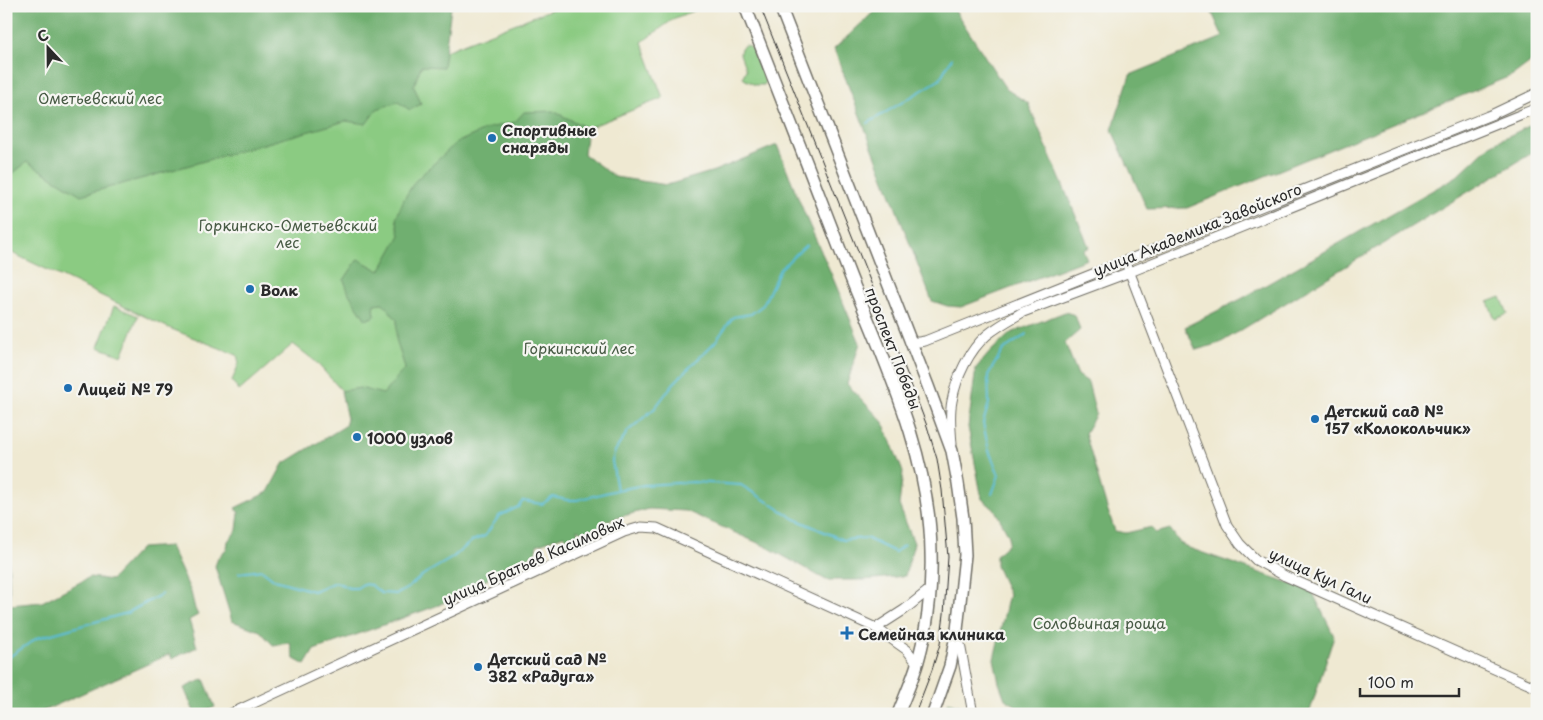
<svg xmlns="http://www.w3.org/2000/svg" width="1543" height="720" font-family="'Playpen Sans',sans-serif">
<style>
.green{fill:#8bcb82;stroke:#5b7b56}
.forest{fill:#70af70;stroke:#4e6d4e}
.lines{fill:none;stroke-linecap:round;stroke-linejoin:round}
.stream{stroke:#59bcd7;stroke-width:2}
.minor-casing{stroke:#706e65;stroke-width:11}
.major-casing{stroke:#706e65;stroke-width:14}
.minor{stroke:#fff;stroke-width:9}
.major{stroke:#fff;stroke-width:11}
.tram{stroke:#2b2b2b;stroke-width:1}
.poi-dot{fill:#1f6fb2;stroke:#f6f6f2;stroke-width:2}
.labels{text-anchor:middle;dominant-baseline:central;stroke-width:4.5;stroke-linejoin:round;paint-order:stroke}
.park-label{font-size:15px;fill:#485b45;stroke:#f6f6f2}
.poi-label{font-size:15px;font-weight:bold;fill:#2b2b2b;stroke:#f6f6f2;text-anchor:start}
.street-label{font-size:15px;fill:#2b2b2b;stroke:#f6f6f2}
</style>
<rect width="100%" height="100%" fill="#f6f6f2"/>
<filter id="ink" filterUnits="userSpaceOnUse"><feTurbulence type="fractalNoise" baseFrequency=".02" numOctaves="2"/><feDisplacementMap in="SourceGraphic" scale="10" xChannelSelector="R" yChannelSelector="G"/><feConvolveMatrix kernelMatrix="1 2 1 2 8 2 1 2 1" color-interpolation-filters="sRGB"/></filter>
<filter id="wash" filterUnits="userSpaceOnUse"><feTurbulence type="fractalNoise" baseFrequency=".0096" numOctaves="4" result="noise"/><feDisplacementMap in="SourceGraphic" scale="20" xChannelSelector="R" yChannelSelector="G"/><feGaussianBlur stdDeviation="1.12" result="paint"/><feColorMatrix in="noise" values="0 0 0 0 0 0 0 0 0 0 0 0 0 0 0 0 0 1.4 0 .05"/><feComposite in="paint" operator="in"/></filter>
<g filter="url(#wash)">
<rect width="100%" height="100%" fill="#efe9d2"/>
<g class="green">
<path d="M 560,6 L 706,6 L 675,18 L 642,42 L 663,98 L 585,129 L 401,235 L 408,368 L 384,397 L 342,391 L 315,361 L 293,344 L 239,391 L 232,381 L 239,363 L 237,355 L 169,328 L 6,250 L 6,150 L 180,155 Z"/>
<path d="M 745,45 L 749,46 L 753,50 L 765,81 L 764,85 L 755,85 L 744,79 L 743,76 L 746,70 L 740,54 L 741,48 Z"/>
<path d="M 1501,297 L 1508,314 L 1495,319 L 1488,302 Z"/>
<path d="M 114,306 L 138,316 L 122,356 L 98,347 Z"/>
<path d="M 948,702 L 967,708 L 968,714 L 943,714 Z"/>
</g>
<g class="forest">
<path d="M 6,6 L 449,6 L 451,8 L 443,67 L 421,66 L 414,86 L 421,104 L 410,110 L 398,102 L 377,109 L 366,124 L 346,121 C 257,145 170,172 81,195 L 27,162 L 11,175 L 6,174 Z"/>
<path d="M 880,6 L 952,6 L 1006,89 L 1028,103 L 1089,247 L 1083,250 L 1087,259 L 961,307 L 947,306 L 932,301 L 834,49 Z"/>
<path d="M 1209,6 L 1537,6 L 1537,57 L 1513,75 L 1187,208 L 1147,209 L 1112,130 L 1130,75 L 1223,37 Z"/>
<path d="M 553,111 L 587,128 L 584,154 L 615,177 L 667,185 L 714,171 L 777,145 L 808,222 L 830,271 L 860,343 L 847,384 L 883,422 L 903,472 L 899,505 L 914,543 L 905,576 L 864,580 L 826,580 L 767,547 L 686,511 L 649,509 L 605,521 L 596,531 L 588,535 L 577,529 L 579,540 L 571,544 L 564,535 L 537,545 L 535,554 L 439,605 L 314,650 L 305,665 L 294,659 L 290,643 L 273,645 L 260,631 L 232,621 L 215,566 L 218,558 L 227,548 L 228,541 L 237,530 L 239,513 L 235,508 L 268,492 L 283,464 L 345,426 L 347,419 L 341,391 L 360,388 L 383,394 L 405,368 L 396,339 L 397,320 L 383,303 L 374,304 L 375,316 L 366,320 L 349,294 L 344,280 L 358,259 L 380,271 L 400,235 L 396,218 L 404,199 L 415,181 L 456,143 L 489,128 L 515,122 L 524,112 Z"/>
<path d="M 1537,122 L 1537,150 L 1220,343 L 1196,350 L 1185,327 L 1241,299 L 1447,182 L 1457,176 L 1490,145 Z"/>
<path d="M 1065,312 L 1075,315 L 1080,330 L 1065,343 L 1078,375 L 1088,382 L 1096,414 L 1085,433 L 1106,505 L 1115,531 L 1126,533 L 1152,527 L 1156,533 L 1170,529 L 1180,543 L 1189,548 L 1312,591 L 1334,636 L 1310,711 L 1307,714 L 1020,714 L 1015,705 L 1005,699 L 999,683 L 994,659 L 1009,594 L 996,566 L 996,555 L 1008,544 L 1009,536 L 995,510 L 982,499 L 968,427 L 976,368 L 992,350 L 1011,333 Z"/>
<path d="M 8,546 L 10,605 L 42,602 L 90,577 L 111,580 L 141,548 L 170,546 L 191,592 L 195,609 L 198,615 L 189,620 L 197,647 L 172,659 L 170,654 L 41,712 L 42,714 L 6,714 L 6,547 Z"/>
<path d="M 204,679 L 215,707 L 199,714 L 195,714 L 184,688 Z"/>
</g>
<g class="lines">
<g class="stream">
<path d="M 868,123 L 939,80 L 952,58"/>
<path d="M 617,490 L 612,461 L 615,451 L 628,431 L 655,408 L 673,384 L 715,342 L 733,317 L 751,314 L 763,305 L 780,269 L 806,245"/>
<path d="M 992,494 L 999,475 L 989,451 L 983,423 L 989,403 L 988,375 L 1003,350 L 1027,334"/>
<path d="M 239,573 L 262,570 L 275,580 L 313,591 L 336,582 L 349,588 L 357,588 L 363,584 L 371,585 L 381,593 L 397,594 L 408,588 L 423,575 L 452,558 L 472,541 L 485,536 L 499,516 L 518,507 L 523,501 L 542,504 L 553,497 L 567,500 L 577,500 L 617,490 L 644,485 L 693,482 L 741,485 L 795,519 L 843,540 L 866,538 L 895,552 L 904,545"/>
<path d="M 6,659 L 37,638 L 127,613 L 162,594"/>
</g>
</g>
</g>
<g filter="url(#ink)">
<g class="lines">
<g class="minor-casing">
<g id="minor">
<path d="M 1128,268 L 1227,525 L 1240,544 L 1256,560 L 1285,576 L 1537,688"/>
<path d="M 910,342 L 919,342 L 925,341 L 1493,114 L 1537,93"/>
<path d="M 952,444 C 951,430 949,415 952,401 C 956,378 969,350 987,335 C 998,326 1011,319 1023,312 L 1130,272 L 1537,108"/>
<path d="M 876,628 L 904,610 L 929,590"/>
<path d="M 958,633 L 973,714"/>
<path d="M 230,714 L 585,550 L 624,532 L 641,527 L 657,528 L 876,628 L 907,650 L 917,663"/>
</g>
</g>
<g class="major-casing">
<g id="major">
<path d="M 745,6 C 781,97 816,187 851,278 C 886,365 930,456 931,552 C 932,587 928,626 918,661 C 913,679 905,696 898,714"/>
<path d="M 780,6 L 928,386 L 952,451 L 958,483 L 963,518 L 965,555 L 957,630 L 950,666 L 933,714"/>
</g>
</g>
<use href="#minor" class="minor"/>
<use href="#major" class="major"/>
<path class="tram" d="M 760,6 L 899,353 L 927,426 L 937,459 L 942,490 L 948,557 L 944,614 L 940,644 L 932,670 L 915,714"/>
</g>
</g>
<g class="poi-dot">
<circle cx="492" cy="138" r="5"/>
<circle cx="250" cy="289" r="5"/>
<circle cx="68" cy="388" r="5"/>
<circle cx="1315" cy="419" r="5"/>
<circle cx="357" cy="437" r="5"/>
<path d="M844.5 625.5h5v5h5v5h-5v5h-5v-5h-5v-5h5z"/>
<circle cx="478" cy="667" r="5"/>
</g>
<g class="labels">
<g class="park-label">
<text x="100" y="97">Ометьевский лес</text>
<text x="288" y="224">Горкинско-Ометьевский<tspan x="288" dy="17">лес</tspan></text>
<text x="579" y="347">Горкинский лес</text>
<text x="1099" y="622">Соловьиная роща</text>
</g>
<g class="poi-label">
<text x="502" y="129">Спортивные<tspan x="502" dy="17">снаряды</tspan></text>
<text x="260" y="289">Волк</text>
<text x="78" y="388">Лицей № 79</text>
<text x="1325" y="410">Детский сад №<tspan x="1325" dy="17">157 «Колокольчик»</tspan></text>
<text x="367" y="437">1000 узлов</text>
<text x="858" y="633">Семейная клиника</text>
<text x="488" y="658">Детский сад №<tspan x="488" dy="17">382 «Радуга»</tspan></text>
</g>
<g class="street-label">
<text transform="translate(1197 229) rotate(-22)">улица Академика Завойского</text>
<text transform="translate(894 348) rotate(69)">проспект Победы</text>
<text transform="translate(533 560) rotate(-24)">улица Братьев Касимовых</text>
<text transform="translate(1321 575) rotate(25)">улица Кул Гали</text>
</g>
</g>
<rect width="1543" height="720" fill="none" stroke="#f6f6f2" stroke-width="25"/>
<g transform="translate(48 48) rotate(338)" stroke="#f6f6f2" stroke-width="4" paint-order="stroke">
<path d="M0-4L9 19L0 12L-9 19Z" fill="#2b2b2b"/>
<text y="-8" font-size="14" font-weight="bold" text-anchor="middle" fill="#2b2b2b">С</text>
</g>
<path d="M1360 688v8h99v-8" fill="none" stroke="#2b2b2b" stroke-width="2.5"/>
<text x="1368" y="688" font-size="15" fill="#2b2b2b" stroke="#f6f6f2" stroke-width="4" paint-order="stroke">100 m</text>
</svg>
